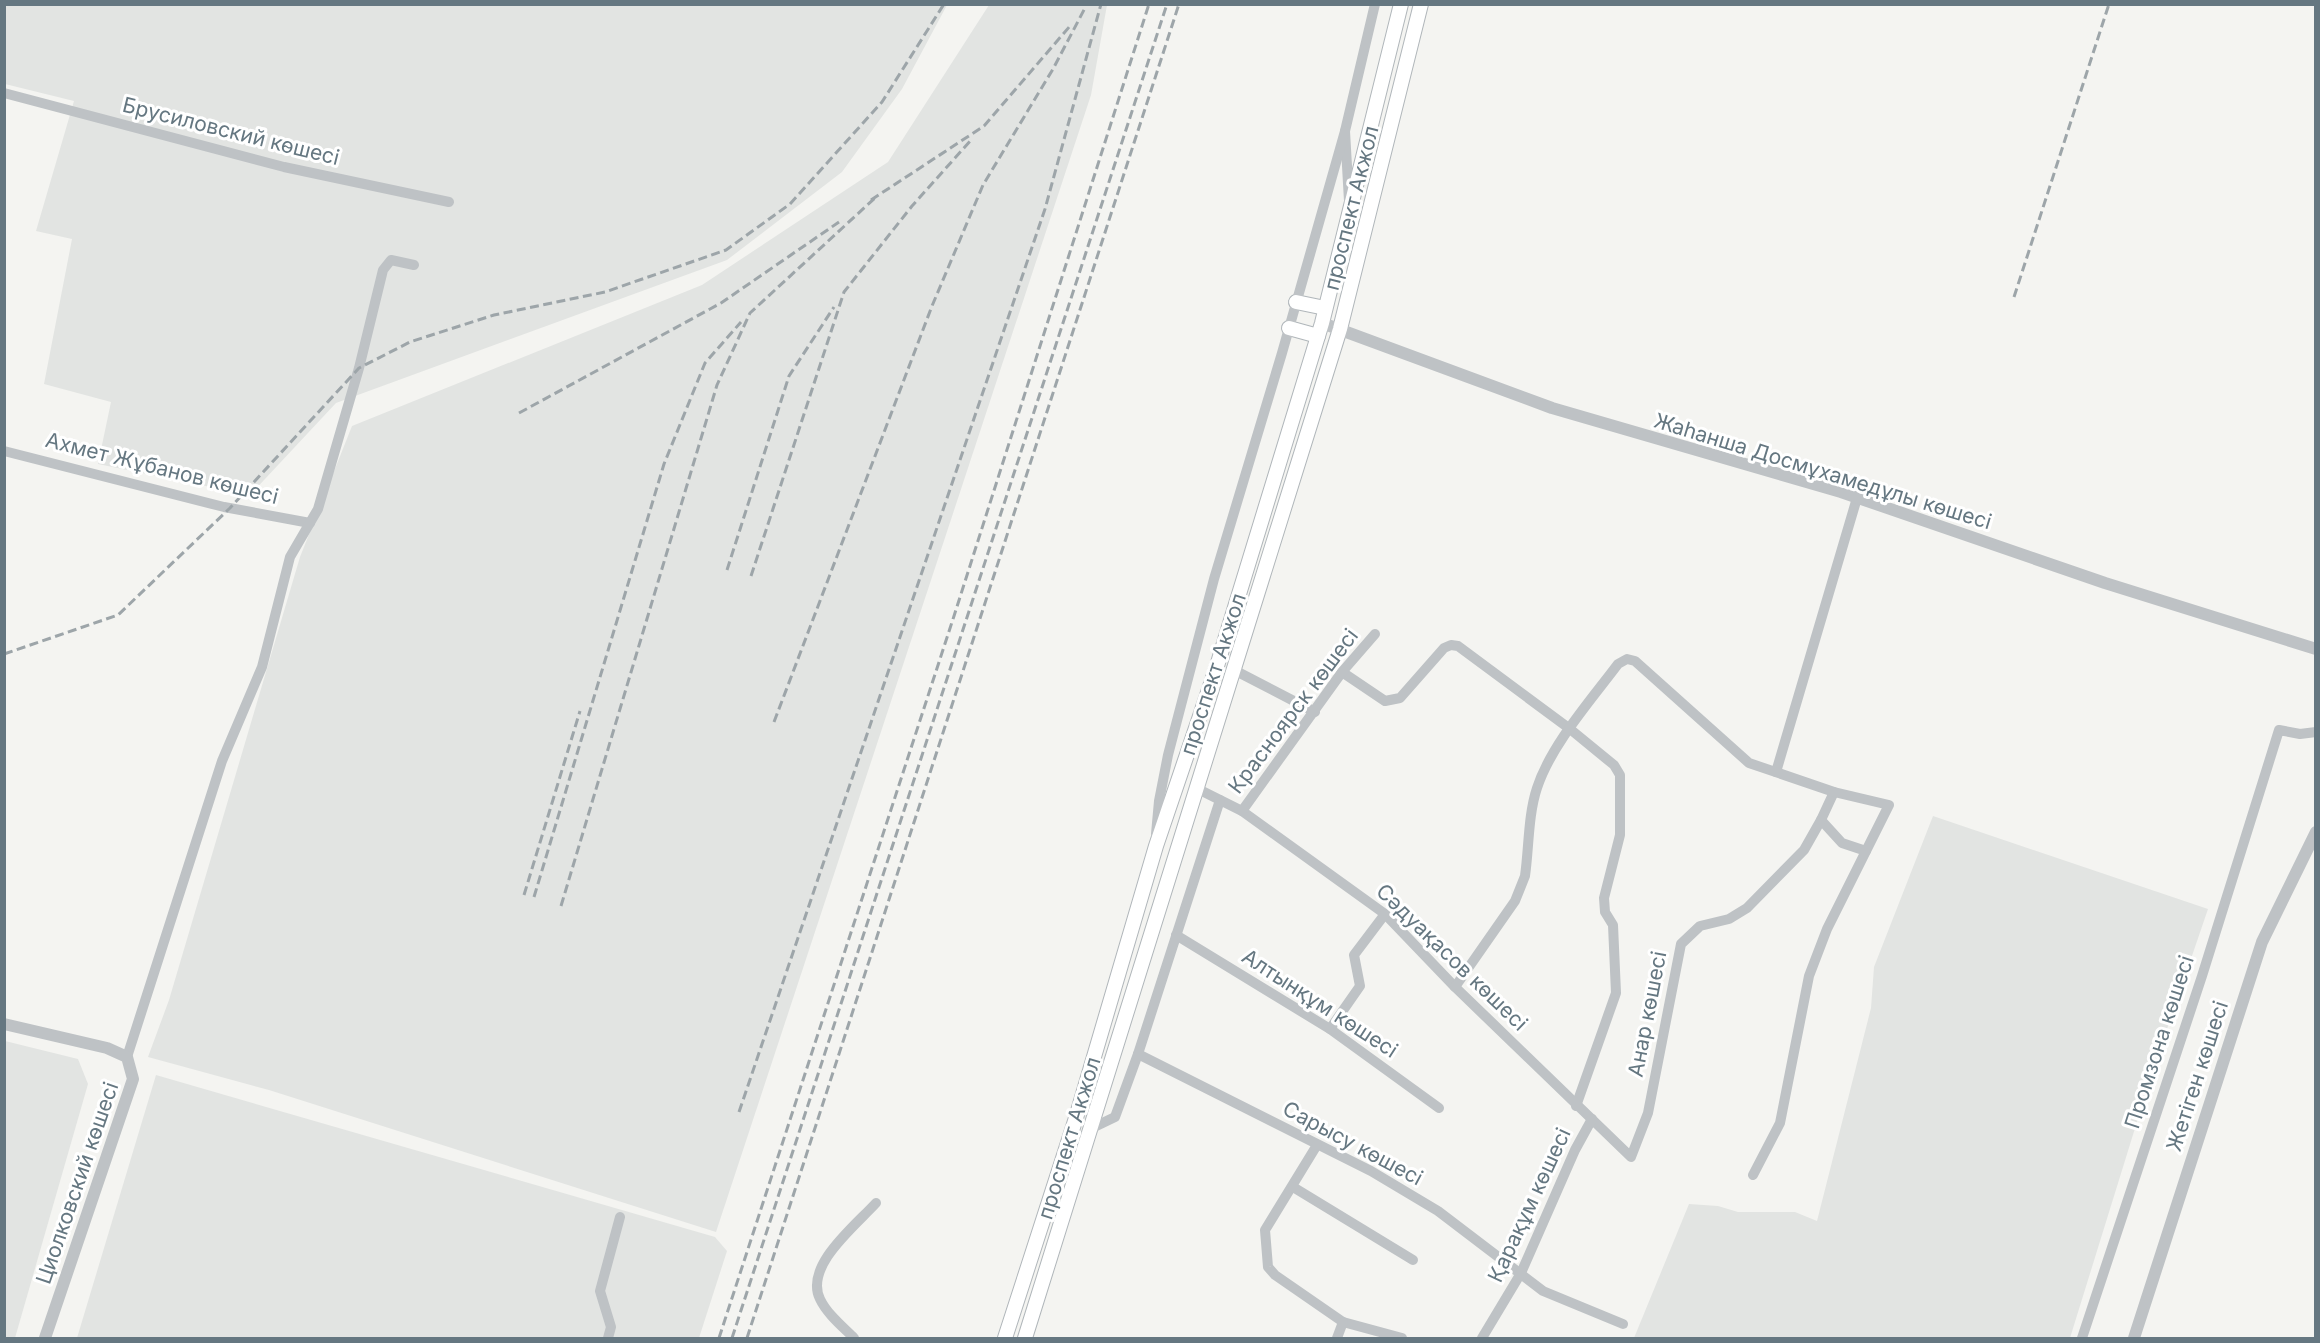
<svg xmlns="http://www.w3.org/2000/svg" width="2320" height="1343" font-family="Inter,sans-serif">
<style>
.built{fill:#e2e4e2}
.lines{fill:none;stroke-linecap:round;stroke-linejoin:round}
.secondary-casing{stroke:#b0b6ba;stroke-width:16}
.minor{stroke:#bec2c5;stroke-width:10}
.tertiary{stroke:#bec2c5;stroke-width:12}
.secondary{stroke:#fff;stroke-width:14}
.rail{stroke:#9da5a9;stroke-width:3;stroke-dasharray:9 4.5;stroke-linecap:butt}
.labels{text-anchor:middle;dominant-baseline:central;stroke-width:6;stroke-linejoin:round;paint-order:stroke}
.street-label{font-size:21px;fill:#657781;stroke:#fff}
</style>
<rect width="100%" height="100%" fill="#f4f4f1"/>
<g class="built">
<path d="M 5,5 L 947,5 L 902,89 L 842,172 L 727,260 L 336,403 L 250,495 L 98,464 L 111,402 L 44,384 L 72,239 L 36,231 L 74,101 L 5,84 Z"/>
<path d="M 989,5 L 1107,5 L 1091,95 L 716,1232 L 269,1090 L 148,1057 L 169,1000 L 300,557 L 352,426 L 702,285 L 888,162 Z"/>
<path d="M 1933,816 L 2208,909 L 2154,1067 L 2070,1338 L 1634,1338 L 1689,1204 L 1718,1206 L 1738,1212 L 1795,1212 L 1817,1221 L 1871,1008 L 1874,967 Z"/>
<path d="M 5,1041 L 78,1059 L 88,1084 L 15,1338 L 4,1338 Z"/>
<path d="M 156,1075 L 715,1237 L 727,1251 L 699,1338 L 77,1338 Z"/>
</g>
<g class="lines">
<g class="secondary-casing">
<g id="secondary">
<path d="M 1296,302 L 1325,308"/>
<path d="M 1289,328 L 1318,336"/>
<path d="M 1005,1338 L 1076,1118 L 1156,846 L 1217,666 L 1322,323 L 1401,4"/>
<path d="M 1025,1338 L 1340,329 L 1421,4"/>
</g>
</g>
<g class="minor">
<path d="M 4,93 L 284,167 L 449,202"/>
<path d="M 1349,201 L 1345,131 L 1375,4"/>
<path d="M 4,451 L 224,507 L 310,523"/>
<path d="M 1234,670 L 1315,712"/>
<path d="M 1342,672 L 1385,701 L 1400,698 L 1444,648 L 1451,645 L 1458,646 L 1570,729 L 1614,765 L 1620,775 L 1620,835 L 1604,898 L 1605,912 L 1613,925 L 1616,993 L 1576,1106"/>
<path d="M 1776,772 L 1857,498"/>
<path d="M 1198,789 L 1242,811 L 1385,914 L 1455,987 L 1631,1157 L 1648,1113 L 1681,944 L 1700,926 L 1729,919 L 1747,908 L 1804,850 L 1821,820 L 1842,843 L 1866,851"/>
<path d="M 1242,811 L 1342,672 L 1375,634"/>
<path d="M 1821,820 L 1834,792"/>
<path d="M 1156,834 L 1159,801 L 1168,755 L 1214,579 L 1282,353 L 1345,131"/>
<path d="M 1176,935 L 1330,1029 L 1439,1108"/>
<path d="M 1455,987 L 1515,901 L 1525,876 C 1529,848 1528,815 1537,788 C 1551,745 1591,700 1618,664 L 1627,659 L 1635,661 L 1749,763 L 1834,792 L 1889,805 L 1827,929 L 1809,976 L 1780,1123 L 1753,1175"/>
<path d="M 1330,1029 L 1360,986 L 1354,955 L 1385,914"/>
<path d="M 1138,1054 L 1371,1171 L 1438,1211 L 1543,1291 L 1623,1324"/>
<path d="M 127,1057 L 222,761 L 262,667 L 290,557 L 318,509 L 359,368 L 383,270 L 391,260 L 414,265"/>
<path d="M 1090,1129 L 1115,1117 L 1138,1054 L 1220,800"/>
<path d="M 1317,1145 L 1265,1230 L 1268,1267 L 1275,1275 L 1343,1322 L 1402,1338"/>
<path d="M 1293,1187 L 1413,1260"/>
<path d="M 608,1338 L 611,1327 L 600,1291 L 620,1217"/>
<path d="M 854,1338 C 843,1327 827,1314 820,1299 C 804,1266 855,1226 876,1203"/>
<path d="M 1337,1338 L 1343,1322"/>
<path d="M 1482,1338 L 1521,1273 L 1575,1150 L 1592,1119"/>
<path d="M 2082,1338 L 2202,976 L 2279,730 L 2300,734 L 2316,732"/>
</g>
<g class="tertiary">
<path d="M 1322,323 L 1552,408 L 1841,492 L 2105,583 L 2316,649"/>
<path d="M 4,1024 L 107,1048 L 127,1057 L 133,1079 L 45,1338"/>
<path d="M 2134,1338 L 2262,942 L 2316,832"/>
</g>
<use href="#secondary" class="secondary"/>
<g class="rail">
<path d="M 871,200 L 984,126 L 1070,26"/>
<path d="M 2014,297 L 2109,4"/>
<path d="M 519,413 L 721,303 L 839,222"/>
<path d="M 727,570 L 789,376 L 834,307"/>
<path d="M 751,576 L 844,292 L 912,206 L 972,139"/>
<path d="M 4,654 L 118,615 L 230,508 L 359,368 L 410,342 L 494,315 L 605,292 L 726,250 L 790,204 L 882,102 L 944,4"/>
<path d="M 774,722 L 932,306 L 983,185 L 1053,69 L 1085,8"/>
<path d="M 524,895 L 580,711"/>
<path d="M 534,897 L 664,464 L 705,363 L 741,322"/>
<path d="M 561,906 L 717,385 L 750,313 L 876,197"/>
<path d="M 739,1112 L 1045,209 L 1101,4"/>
<path d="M 719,1338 L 954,616 L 1149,4"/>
<path d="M 732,1338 L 1167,4"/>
<path d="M 747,1338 L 1179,4"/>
</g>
</g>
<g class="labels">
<g class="street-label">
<text transform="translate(231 131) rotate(14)">Брусиловский көшесі</text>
<text transform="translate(1351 208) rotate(-76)">проспект Акжол</text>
<text transform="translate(162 468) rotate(14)">Ахмет Жұбанов көшесі</text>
<text transform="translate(1823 471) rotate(17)">Жаһанша Досмұхамедұлы көшесі</text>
<text transform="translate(1213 674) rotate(-72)">проспект Акжол</text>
<text transform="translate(1293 711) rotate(-53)">Красноярск көшесі</text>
<text transform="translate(1452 957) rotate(44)">Сәдуақасов көшесі</text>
<text transform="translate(1320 1003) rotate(33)">Алтынқұм көшесі</text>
<text transform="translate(1647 1014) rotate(-79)">Анар көшесі</text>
<text transform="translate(2159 1042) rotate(-72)">Промзона көшесі</text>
<text transform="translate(2197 1076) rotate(-72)">Жетіген көшесі</text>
<text transform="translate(1069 1138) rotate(-73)">проспект Акжол</text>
<text transform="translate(1353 1143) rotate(28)">Сарысу көшесі</text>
<text transform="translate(77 1183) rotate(-71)">Циолковский көшесі</text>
<text transform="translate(1529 1205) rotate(-65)">Қарақұм көшесі</text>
</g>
</g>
<rect width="2320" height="1343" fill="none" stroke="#657781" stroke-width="12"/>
</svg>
